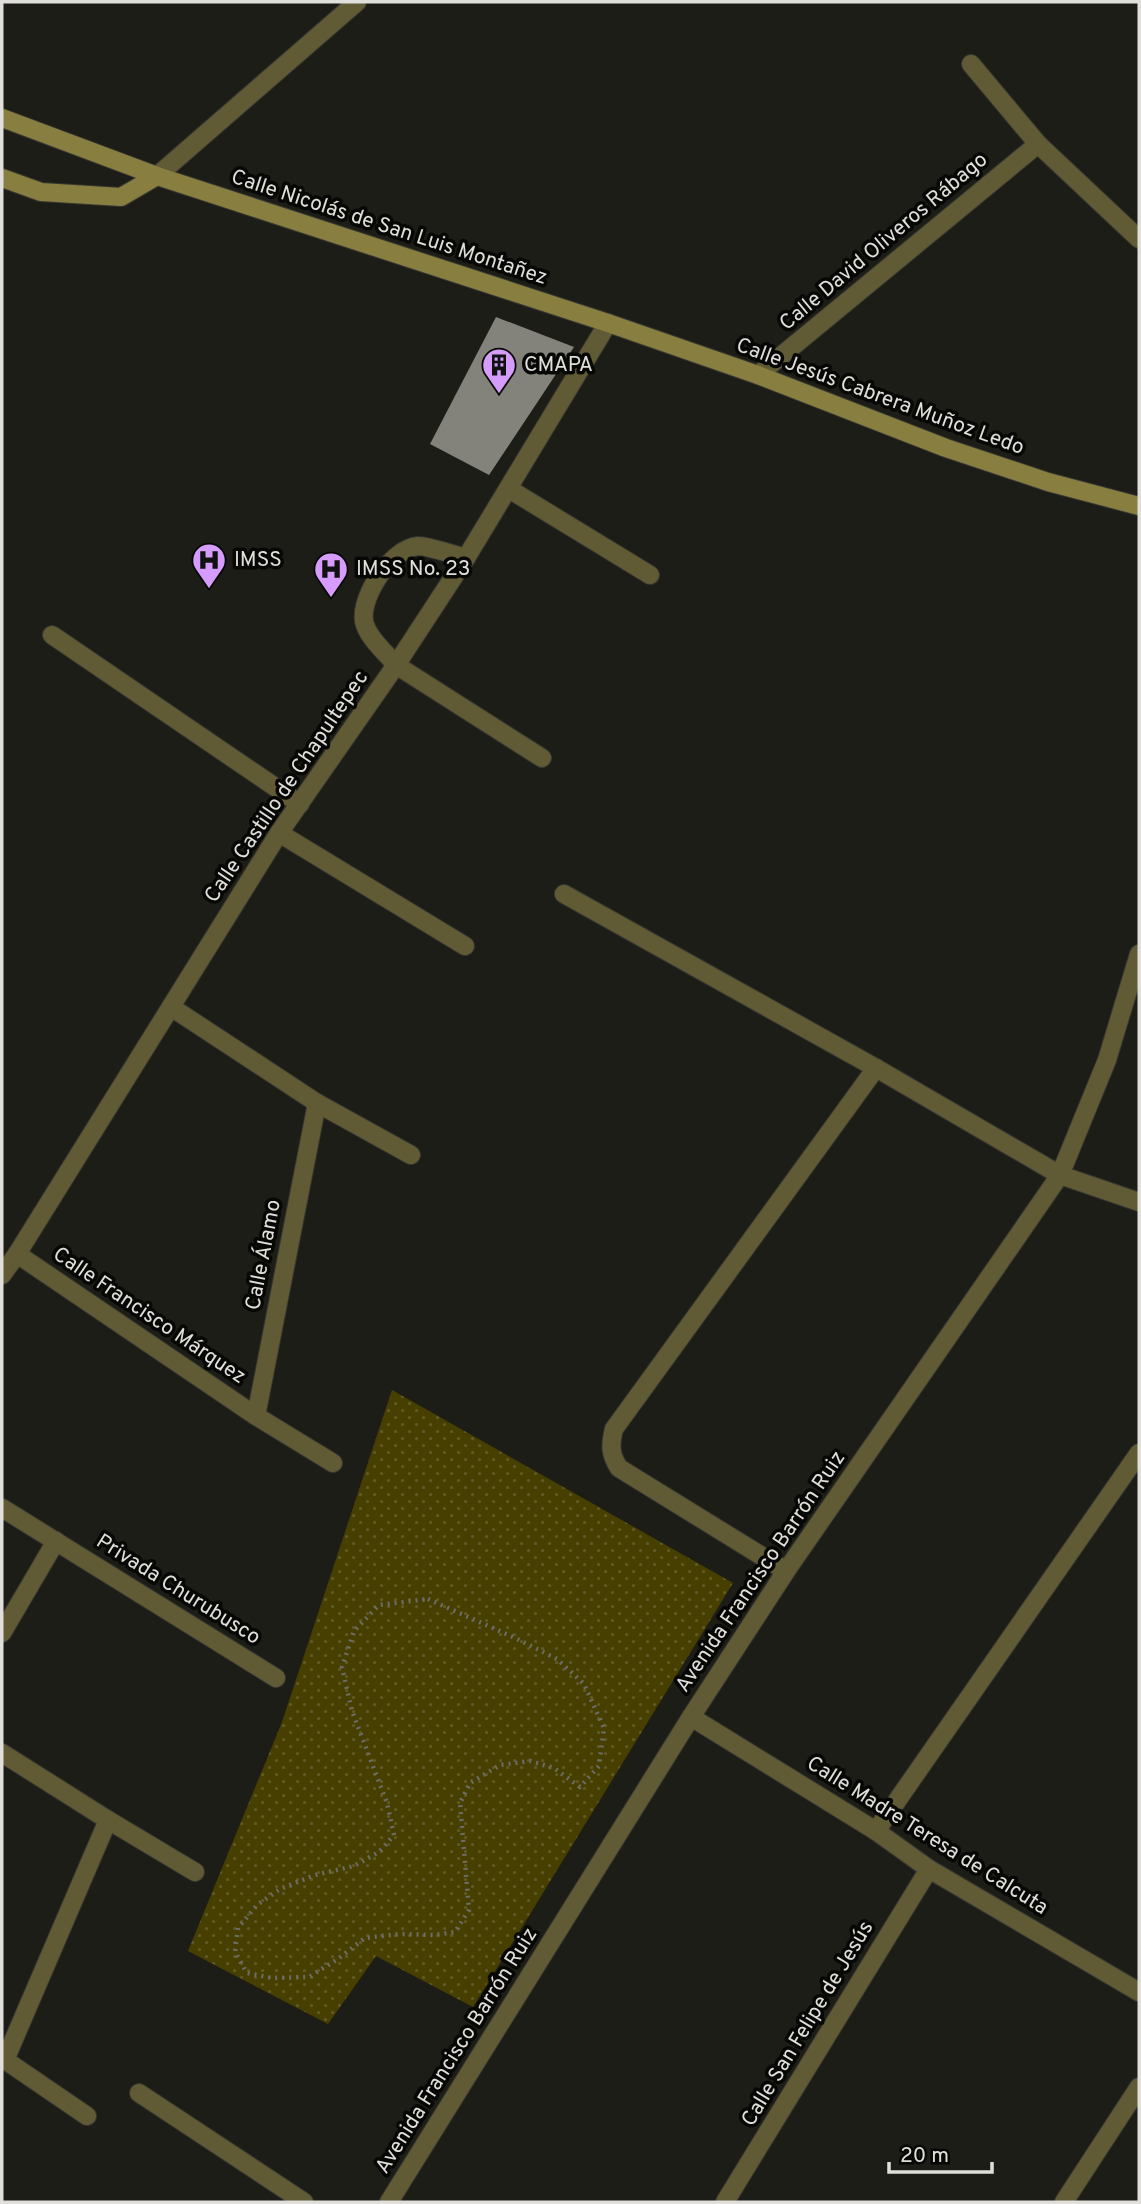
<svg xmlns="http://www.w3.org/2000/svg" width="1141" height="2204" font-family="Overpass,sans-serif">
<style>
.park{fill:url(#park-dots)}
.building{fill:#83827b}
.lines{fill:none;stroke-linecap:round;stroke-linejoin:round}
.lane-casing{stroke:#383832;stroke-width:20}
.street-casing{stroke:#383832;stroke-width:20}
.secondary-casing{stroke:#383832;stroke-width:20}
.path{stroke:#6d6c67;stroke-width:4.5;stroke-dasharray:2 5;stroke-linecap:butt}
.lane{stroke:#605b35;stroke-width:18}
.street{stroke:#605b35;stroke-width:18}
.secondary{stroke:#887e40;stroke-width:18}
.labels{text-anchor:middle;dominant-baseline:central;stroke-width:7;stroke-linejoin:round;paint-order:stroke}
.street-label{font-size:21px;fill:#e0dfdb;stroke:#070705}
.poi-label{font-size:21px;fill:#e0dfdb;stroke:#070705;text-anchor:start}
</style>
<defs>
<pattern id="park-dots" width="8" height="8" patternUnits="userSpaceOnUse" patternTransform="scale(1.75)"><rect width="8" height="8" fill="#473f00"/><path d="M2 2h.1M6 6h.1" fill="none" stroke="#615a25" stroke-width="1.8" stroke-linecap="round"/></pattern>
</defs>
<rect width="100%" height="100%" fill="#1d1d17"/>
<path class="park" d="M 392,1390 L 733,1583 L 473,2007 L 376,1956 L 328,2024 L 188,1951 L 282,1722 Z"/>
<path class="building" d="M 496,317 L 574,347 L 489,475 L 430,444 Z"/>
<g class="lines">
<g class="lane-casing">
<g id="lane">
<path d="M 52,635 L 300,804"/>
<path d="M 396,665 C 386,653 367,637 364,621 C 360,596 392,548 418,546 C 428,546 455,555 466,558"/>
</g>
</g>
<g class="street-casing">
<g id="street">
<path d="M 971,64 L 1038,144 L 1139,239"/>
<path d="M 157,176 L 357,2"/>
<path d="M 758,375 L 1038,144"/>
<path d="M 509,489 L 650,575"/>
<path d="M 396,665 L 542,758"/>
<path d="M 279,833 L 465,946"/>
<path d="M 564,894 L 876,1068 L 1060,1175 L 1139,1202"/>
<path d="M 171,1007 L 317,1103 L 411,1155"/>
<path d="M 17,1254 L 256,1416 L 333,1463"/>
<path d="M 2,1275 L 17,1254 L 279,833 L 396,665 L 466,558 L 608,323"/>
<path d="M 256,1416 L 317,1103"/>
<path d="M 2,1508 L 276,1678"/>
<path d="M 786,1571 L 619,1468 C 610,1454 610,1445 614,1429 L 876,1068"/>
<path d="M 2,1633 L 56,1541"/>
<path d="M 691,1717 L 876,1831 L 929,1869 L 1139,1992"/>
<path d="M 2,1753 L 108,1820 L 195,1872"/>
<path d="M 876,1831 L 1139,1453"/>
<path d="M 2,2058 L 87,2116"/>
<path d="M 5,2060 L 108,1820"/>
<path d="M 139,2093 L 304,2202"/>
<path d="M 389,2202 L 691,1717 L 786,1571 L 1060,1175 L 1107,1060 L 1139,954"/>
<path d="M 725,2202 L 929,1869"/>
<path d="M 1064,2202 L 1139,2087"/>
</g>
</g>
<g class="secondary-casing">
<g id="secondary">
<path d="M 2,118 L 157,176 L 608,323 L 758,375 L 946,448 L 1048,482 L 1139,506"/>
<path d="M 2,178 L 41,192 L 121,197 L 157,176"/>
</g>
</g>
<path class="path" d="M 428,1599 L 513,1637 L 557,1659 L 584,1684 L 604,1728 L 599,1766 L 580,1787 L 554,1768 L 530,1761 L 500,1765 L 470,1783 L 460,1803 L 469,1910 L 455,1932 L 435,1935 L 399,1934 L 365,1938 L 338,1959 L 309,1977 L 272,1978 L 247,1973 L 235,1952 L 238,1928 L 257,1905 L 280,1889 L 315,1875 L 354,1866 L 379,1852 L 394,1835 L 387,1803 L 352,1711 L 342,1667 L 354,1631 L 379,1605 Z"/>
<use href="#lane" class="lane"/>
<use href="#street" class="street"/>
<use href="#secondary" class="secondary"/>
</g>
<defs>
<g id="building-pin" transform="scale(1.75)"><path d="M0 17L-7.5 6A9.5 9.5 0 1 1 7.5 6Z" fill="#d59cfb" stroke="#070705"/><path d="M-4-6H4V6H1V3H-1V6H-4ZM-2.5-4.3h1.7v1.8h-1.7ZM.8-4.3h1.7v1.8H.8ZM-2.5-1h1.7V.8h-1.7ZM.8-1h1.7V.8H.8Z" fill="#111"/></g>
<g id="hospital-pin" transform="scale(1.75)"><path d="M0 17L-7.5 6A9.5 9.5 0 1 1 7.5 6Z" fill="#d59cfb" stroke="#070705"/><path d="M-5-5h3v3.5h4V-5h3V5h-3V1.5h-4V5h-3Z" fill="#111"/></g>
</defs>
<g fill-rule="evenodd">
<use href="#building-pin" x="499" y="365"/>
<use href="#hospital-pin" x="209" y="560"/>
<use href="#hospital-pin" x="331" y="569"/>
</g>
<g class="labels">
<g class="street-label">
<text transform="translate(389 228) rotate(18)">Calle Nicolás de San Luis Montañez</text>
<text transform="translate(884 242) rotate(-40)">Calle David Oliveros Rábago</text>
<text transform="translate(880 397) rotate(20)">Calle Jesús Cabrera Muñoz Ledo</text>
<text transform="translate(287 787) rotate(-56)">Calle Castillo de Chapultepec</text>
<text transform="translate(264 1255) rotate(-79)">Calle Álamo</text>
<text transform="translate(149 1316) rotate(34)">Calle Francisco Márquez</text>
<text transform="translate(761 1572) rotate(-56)">Avenida Francisco Barrón Ruiz</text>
<text transform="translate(178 1590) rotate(32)">Privada Churubusco</text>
<text transform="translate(927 1836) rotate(32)">Calle Madre Teresa de Calcuta</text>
<text transform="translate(808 2024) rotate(-59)">Calle San Felipe de Jesús</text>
<text transform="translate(457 2051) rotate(-58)">Avenida Francisco Barrón Ruiz</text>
</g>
<g class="poi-label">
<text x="524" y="365">CMAPA</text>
<text x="234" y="560">IMSS</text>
<text x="356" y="569">IMSS No. 23</text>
</g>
</g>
<rect width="1141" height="2204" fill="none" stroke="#e0dfdb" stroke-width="7"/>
<path d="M889 2162v10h103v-10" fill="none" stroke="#e0dfdb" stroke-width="3.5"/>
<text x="900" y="2162" font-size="21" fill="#e0dfdb" stroke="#070705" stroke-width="5" paint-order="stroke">20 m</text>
</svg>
